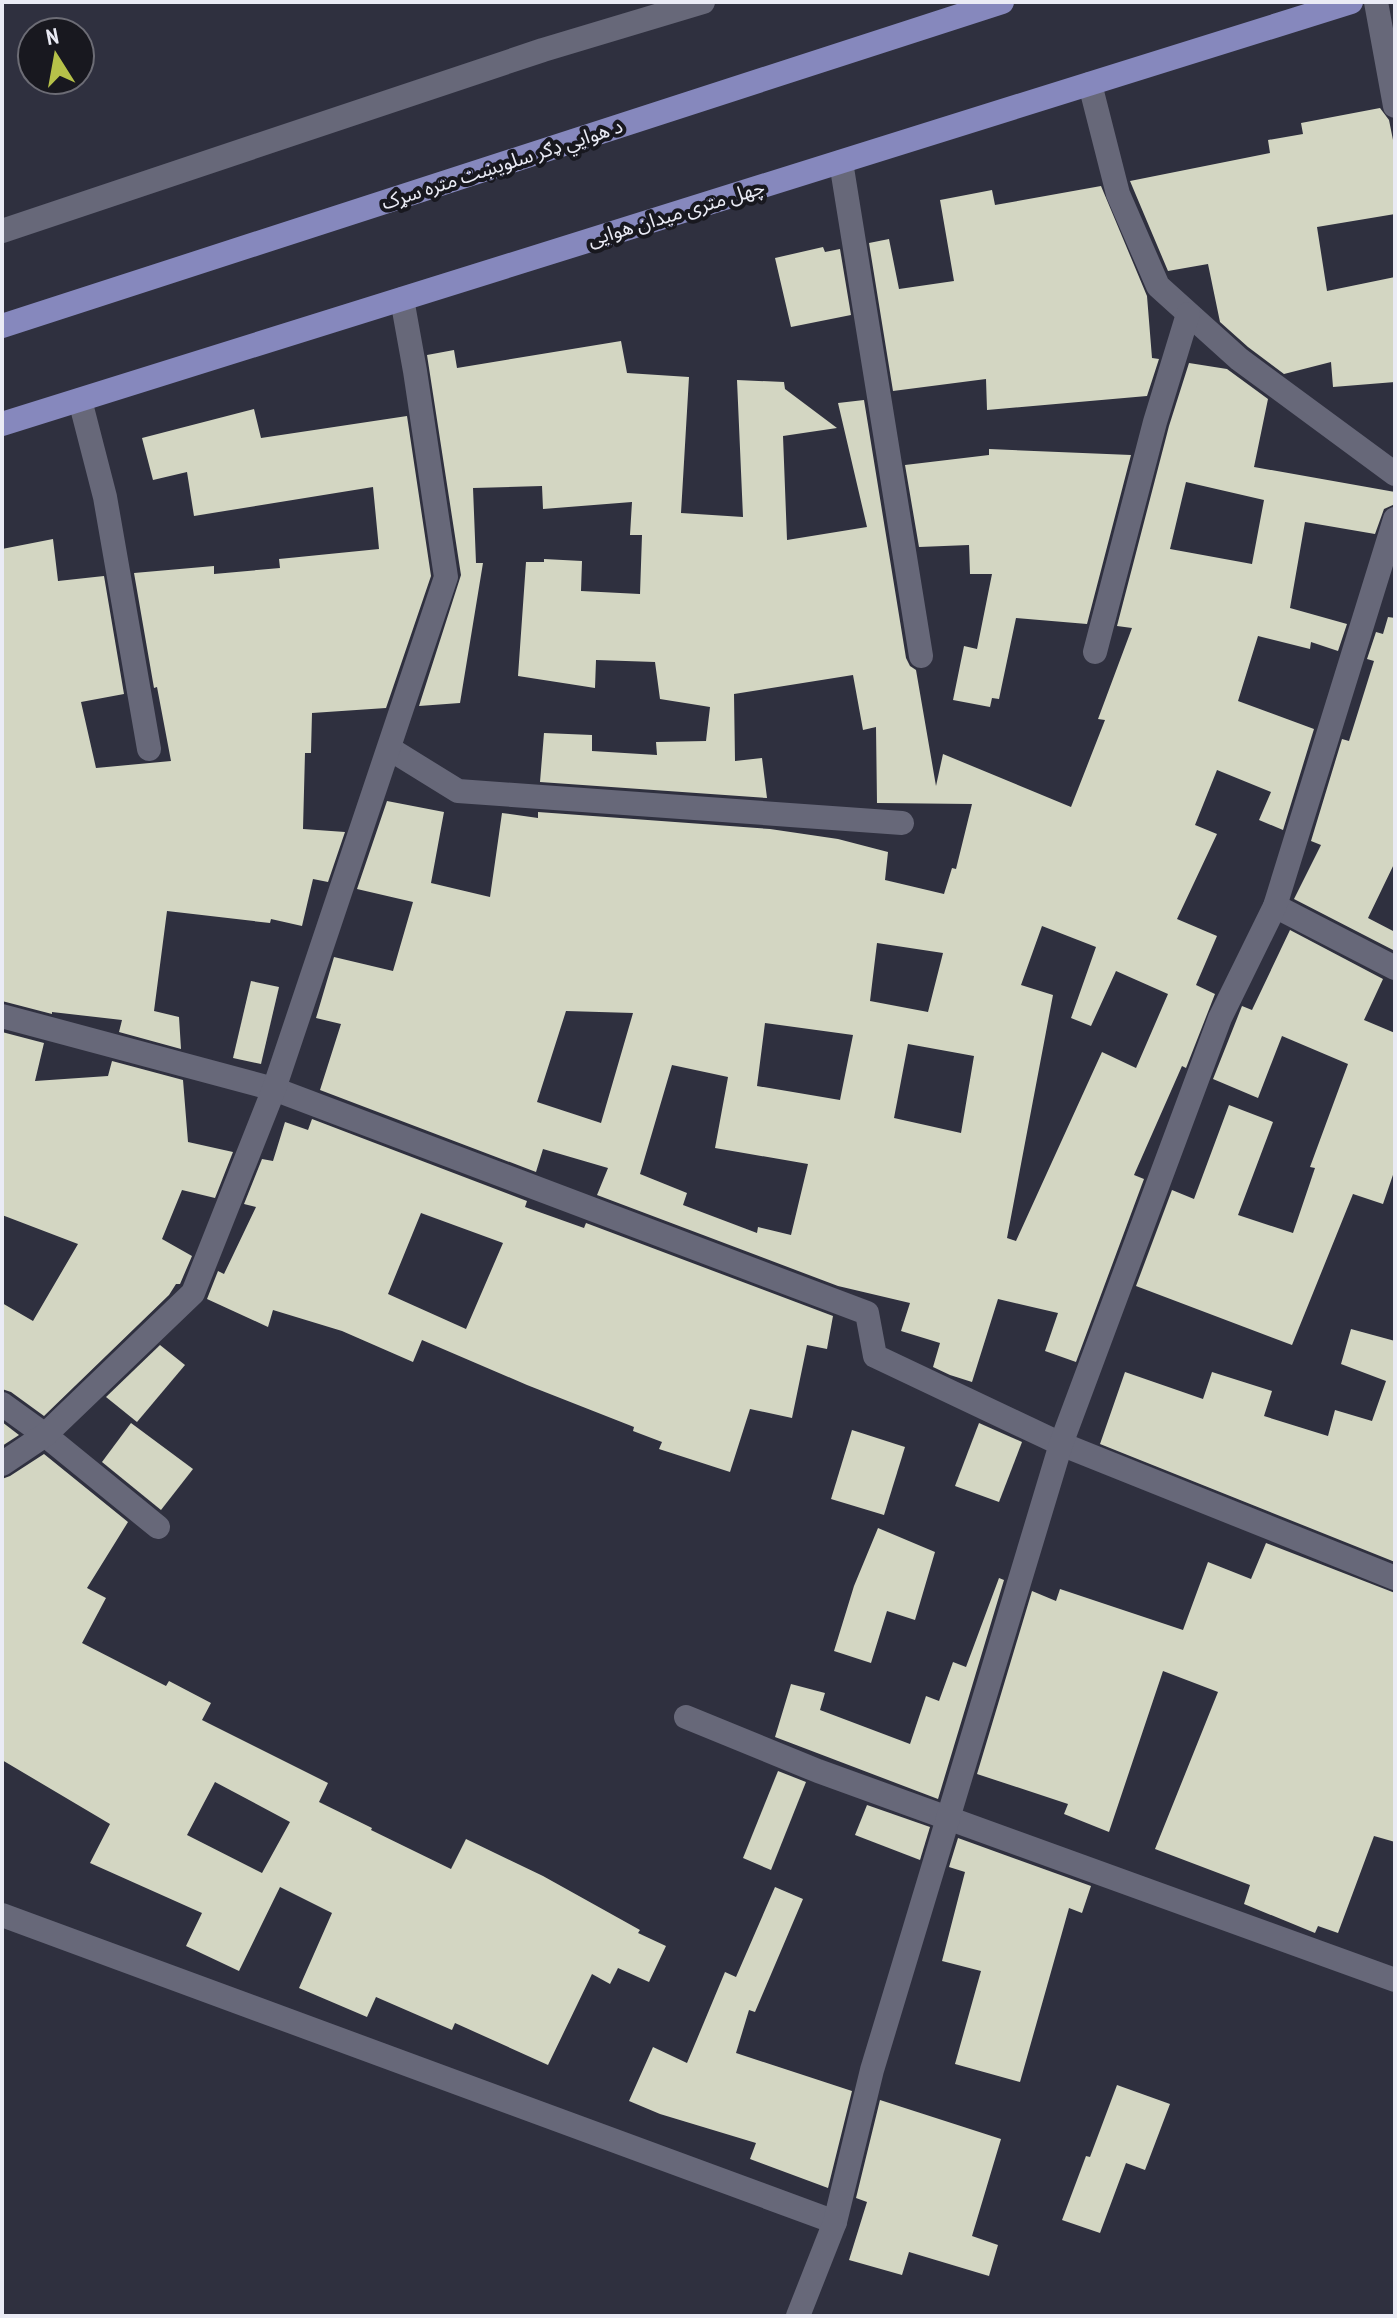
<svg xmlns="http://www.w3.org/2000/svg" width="1397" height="2318" font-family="'PT Sans Narrow','Noto Sans Arabic',sans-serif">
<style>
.building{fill:#d3d6c2;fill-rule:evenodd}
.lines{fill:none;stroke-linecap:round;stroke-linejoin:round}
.minor{stroke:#676879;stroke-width:24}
.major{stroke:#8688bd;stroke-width:24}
.labels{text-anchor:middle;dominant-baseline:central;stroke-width:8;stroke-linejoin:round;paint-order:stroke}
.street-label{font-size:20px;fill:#eaebf5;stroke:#18181f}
</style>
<rect width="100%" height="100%" fill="#2f303f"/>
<g class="building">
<path d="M 1380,108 L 1389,120 L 1395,150 L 1395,214 L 1317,227 L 1327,291 L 1395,277 L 1395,382 L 1333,387 L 1331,362 L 1284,374 L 1248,347 L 1220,322 L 1208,264 L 1168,271 L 1130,181 L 1270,153 L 1268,140 L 1303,134 L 1301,123 Z"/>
<path d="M 1101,186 L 1147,296 L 1152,358 L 1159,359 L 1147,396 L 987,410 L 986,379 L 893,391 L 869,243 L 889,239 L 899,289 L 954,281 L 940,200 L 992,190 L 995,205 Z"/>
<path d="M 823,247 L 825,252 L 840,249 L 851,315 L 791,327 L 775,258 Z"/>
<path d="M 621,341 L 627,373 L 689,377 L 681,513 L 743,517 L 737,380 L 784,382 L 785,389 L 837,428 L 783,436 L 787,540 L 867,527 L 838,403 L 864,400 L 906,658 L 910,666 L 916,670 L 936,786 L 943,754 L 1071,807 L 1105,720 L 1098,719 L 1132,628 L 1117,626 L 1169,426 L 1189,363 L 1227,369 L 1268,399 L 1254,467 L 1395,492 L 1395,504 L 1384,509 L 1375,534 L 1305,522 L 1290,608 L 1347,624 L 1338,651 L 1311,642 L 1310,649 L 1258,636 L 1238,701 L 1314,729 L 1283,830 L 1259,820 L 1271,792 L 1217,770 L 1195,825 L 1217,834 L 1177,919 L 1217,936 L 1196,985 L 1215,994 L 1186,1068 L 1182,1066 L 1134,1175 L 1144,1179 L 1076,1362 L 1045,1351 L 1058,1313 L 998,1299 L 972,1382 L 950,1375 L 933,1367 L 940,1343 L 901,1331 L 910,1303 L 838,1286 L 597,1195 L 608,1168 L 543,1149 L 536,1172 L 320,1090 L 341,1024 L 316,1018 L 334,957 L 393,971 L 413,902 L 357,889 L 387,801 L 444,812 L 431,883 L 490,897 L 502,813 L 538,818 L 538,812 L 770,829 L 838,839 L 888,852 L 885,880 L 944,894 L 952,868 L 956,869 L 972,804 L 877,803 L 876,727 L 863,730 L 853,675 L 734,694 L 735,761 L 762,758 L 767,798 L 540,782 L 544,733 L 592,735 L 592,751 L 657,755 L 656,742 L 706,741 L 710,707 L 660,699 L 655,662 L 596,660 L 595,688 L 518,676 L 526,562 L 544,562 L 544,559 L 582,561 L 581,591 L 640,594 L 642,535 L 630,535 L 632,502 L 543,509 L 542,486 L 473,488 L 476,563 L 483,563 L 460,703 L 419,706 L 461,575 L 427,355 L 454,350 L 457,368 ZM 1186,482 L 1264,500 L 1252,564 L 1170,549 ZM 1042,926 L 1096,947 L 1071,1018 L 1091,1026 L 1116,971 L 1168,994 L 1136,1068 L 1102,1052 L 1016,1241 L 1007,1238 L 1053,995 L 1021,985 ZM 877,943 L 943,953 L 928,1012 L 870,1001 ZM 566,1011 L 633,1013 L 601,1123 L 537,1102 ZM 765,1023 L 853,1035 L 840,1100 L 757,1086 ZM 908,1044 L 974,1056 L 961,1133 L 894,1118 ZM 672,1065 L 728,1077 L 715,1148 L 808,1164 L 791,1235 L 758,1227 L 757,1233 L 683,1205 L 687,1193 L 640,1174 Z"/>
<path d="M 254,409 L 261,438 L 407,416 L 431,576 L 386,708 L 312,713 L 311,753 L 305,753 L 303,829 L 345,832 L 328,882 L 313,879 L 302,926 L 271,919 L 270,923 L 167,911 L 154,1011 L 179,1017 L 181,1049 L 119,1032 L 122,1020 L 52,1012 L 52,1014 L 2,1001 L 2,549 L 53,539 L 58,581 L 104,576 L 124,694 L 81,702 L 96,768 L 171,761 L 157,687 L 154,688 L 134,573 L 214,566 L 214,574 L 280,568 L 279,559 L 379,549 L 373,487 L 194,516 L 187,472 L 153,480 L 142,438 Z"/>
<path d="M 989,449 L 1131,455 L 1087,624 L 1016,618 L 999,699 L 992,698 L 990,707 L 953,700 L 964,646 L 977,649 L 992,574 L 970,574 L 969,545 L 919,547 L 905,465 L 989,455 Z"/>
<path d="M 1388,617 L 1395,618 L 1395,862 L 1368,918 L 1395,932 L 1395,951 L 1294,899 L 1321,845 L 1311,841 L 1342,739 L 1349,741 L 1374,661 L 1367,659 L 1376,632 L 1383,634 Z"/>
<path d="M 1290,930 L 1383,979 L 1364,1020 L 1395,1033 L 1395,1169 L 1383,1204 L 1353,1194 L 1292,1345 L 1136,1286 L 1172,1190 L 1194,1199 L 1229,1105 L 1273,1122 L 1238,1215 L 1293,1233 L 1315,1168 L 1310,1167 L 1348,1064 L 1282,1036 L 1258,1098 L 1213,1079 L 1242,1006 L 1252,1010 Z"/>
<path d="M 251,981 L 279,987 L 261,1064 L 233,1058 Z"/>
<path d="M 2,1032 L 44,1043 L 35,1081 L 108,1076 L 112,1061 L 183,1080 L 188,1142 L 233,1152 L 215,1198 L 182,1190 L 162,1239 L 192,1256 L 180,1284 L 176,1284 L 169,1295 L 44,1416 L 11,1392 L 2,1389 L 2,1303 L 33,1321 L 78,1244 L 2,1215 Z"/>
<path d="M 312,1119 L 527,1201 L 525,1207 L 584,1228 L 586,1223 L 833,1316 L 827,1349 L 807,1345 L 792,1418 L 750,1409 L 730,1472 L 659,1449 L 662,1442 L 633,1431 L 634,1427 L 527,1385 L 422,1340 L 413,1362 L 342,1331 L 273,1310 L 268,1327 L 207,1299 L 218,1271 L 224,1274 L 256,1207 L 244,1204 L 262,1159 L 273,1161 L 285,1122 L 308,1130 ZM 421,1213 L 503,1243 L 466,1329 L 388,1294 Z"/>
<path d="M 1351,1329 L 1395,1341 L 1395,1562 L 1100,1444 L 1125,1372 L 1203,1399 L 1212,1372 L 1272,1391 L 1264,1416 L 1328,1436 L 1335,1410 L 1372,1421 L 1386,1381 L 1341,1364 Z"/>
<path d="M 160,1345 L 185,1365 L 137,1422 L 106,1397 Z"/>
<path d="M 2,1422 L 19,1435 L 2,1446 Z"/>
<path d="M 131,1423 L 193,1469 L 161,1510 L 102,1462 Z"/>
<path d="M 979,1423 L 1022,1442 L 999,1502 L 955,1486 Z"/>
<path d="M 852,1430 L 905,1447 L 884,1515 L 831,1499 Z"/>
<path d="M 44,1454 L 128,1522 L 87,1588 L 106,1598 L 82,1643 L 166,1686 L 169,1681 L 211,1703 L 202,1720 L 328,1783 L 319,1802 L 372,1828 L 371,1830 L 451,1869 L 466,1839 L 543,1876 L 640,1930 L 638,1933 L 666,1946 L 649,1982 L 618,1968 L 610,1984 L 592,1974 L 548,2065 L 455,2023 L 452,2030 L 376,1997 L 367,2017 L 299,1988 L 332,1913 L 280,1887 L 239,1971 L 186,1946 L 202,1913 L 90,1863 L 110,1824 L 2,1760 L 2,1479 L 10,1476 ZM 215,1782 L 290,1822 L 262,1873 L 187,1835 Z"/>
<path d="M 878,1528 L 935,1552 L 915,1620 L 887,1611 L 871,1663 L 834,1651 L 854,1586 Z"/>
<path d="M 1266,1543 L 1395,1593 L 1395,1842 L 1374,1836 L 1338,1933 L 1318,1926 L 1315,1933 L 1244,1904 L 1250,1885 L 1155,1849 L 1218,1692 L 1163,1671 L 1109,1832 L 1064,1814 L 1068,1804 L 977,1774 L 1032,1591 L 1056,1601 L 1060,1589 L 1183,1630 L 1208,1562 L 1251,1579 Z"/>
<path d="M 999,1578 L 1004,1580 L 938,1799 L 775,1737 L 791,1684 L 825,1693 L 820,1710 L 910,1744 L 926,1696 L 939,1701 L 953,1662 L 966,1667 Z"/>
<path d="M 778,1771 L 806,1782 L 771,1870 L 743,1858 Z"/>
<path d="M 867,1805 L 930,1827 L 920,1860 L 855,1835 Z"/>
<path d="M 958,1838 L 1091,1886 L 1082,1913 L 1069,1908 L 1020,2082 L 955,2064 L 981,1971 L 942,1961 L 965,1872 L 949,1867 Z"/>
<path d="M 775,1887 L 803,1899 L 755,2012 L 749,2010 L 736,2053 L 852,2091 L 828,2188 L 750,2159 L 756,2143 L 660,2114 L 629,2101 L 653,2047 L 687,2063 L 725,1972 L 736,1977 Z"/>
<path d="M 1117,2085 L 1170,2104 L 1145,2170 L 1126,2163 L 1100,2233 L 1062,2220 L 1086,2156 L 1090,2157 Z"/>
<path d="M 880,2100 L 1001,2139 L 972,2236 L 998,2245 L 989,2276 L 909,2252 L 902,2275 L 849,2260 L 867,2202 L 856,2198 Z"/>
</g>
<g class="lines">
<g class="minor">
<path d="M 1376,2 L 1395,106"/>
<path d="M 1090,84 L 1118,194 L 1158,286 L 1239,359 L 1395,474"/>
<path d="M 841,162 L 921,656"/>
<path d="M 2,231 L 543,50 L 703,2"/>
<path d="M 80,400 L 105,497 L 149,749"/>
<path d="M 1095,652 L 1155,422 L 1188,314"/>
<path d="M 390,749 L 458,791 L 902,823"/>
<path d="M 1275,906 L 1395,968"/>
<path d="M 2,1016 L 274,1089 L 867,1313 L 875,1356 L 1061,1444 L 1395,1578"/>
<path d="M 2,1404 L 45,1435 L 158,1527"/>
<path d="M 2,1464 L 45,1435 L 193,1293 L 274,1089 L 446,577 L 415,371 L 402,299"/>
<path d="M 686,1717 L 818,1771 L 1395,1980"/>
<path d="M 2,1915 L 835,2222"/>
<path d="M 798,2316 L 835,2222 L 872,2070 L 1061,1444 L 1220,1018 L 1275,906 L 1395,519"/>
</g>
<g class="major">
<path d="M 2,326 L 1002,2"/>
<path d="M 2,424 L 1351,2"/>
</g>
</g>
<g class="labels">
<g class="street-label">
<text transform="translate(502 164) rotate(-18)">د هوايي ډګر سلویښت متره سړک</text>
<text transform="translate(676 213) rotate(-17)">چهل متری میدان هوایی</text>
</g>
</g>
<rect width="1397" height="2318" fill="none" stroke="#eaebf5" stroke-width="8"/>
<g transform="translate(56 56) rotate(349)"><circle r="38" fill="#18181f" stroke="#6c6c75" stroke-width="2"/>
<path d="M0-6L14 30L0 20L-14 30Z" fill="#b6c149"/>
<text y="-12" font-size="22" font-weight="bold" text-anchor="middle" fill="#eaebf5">N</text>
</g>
</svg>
